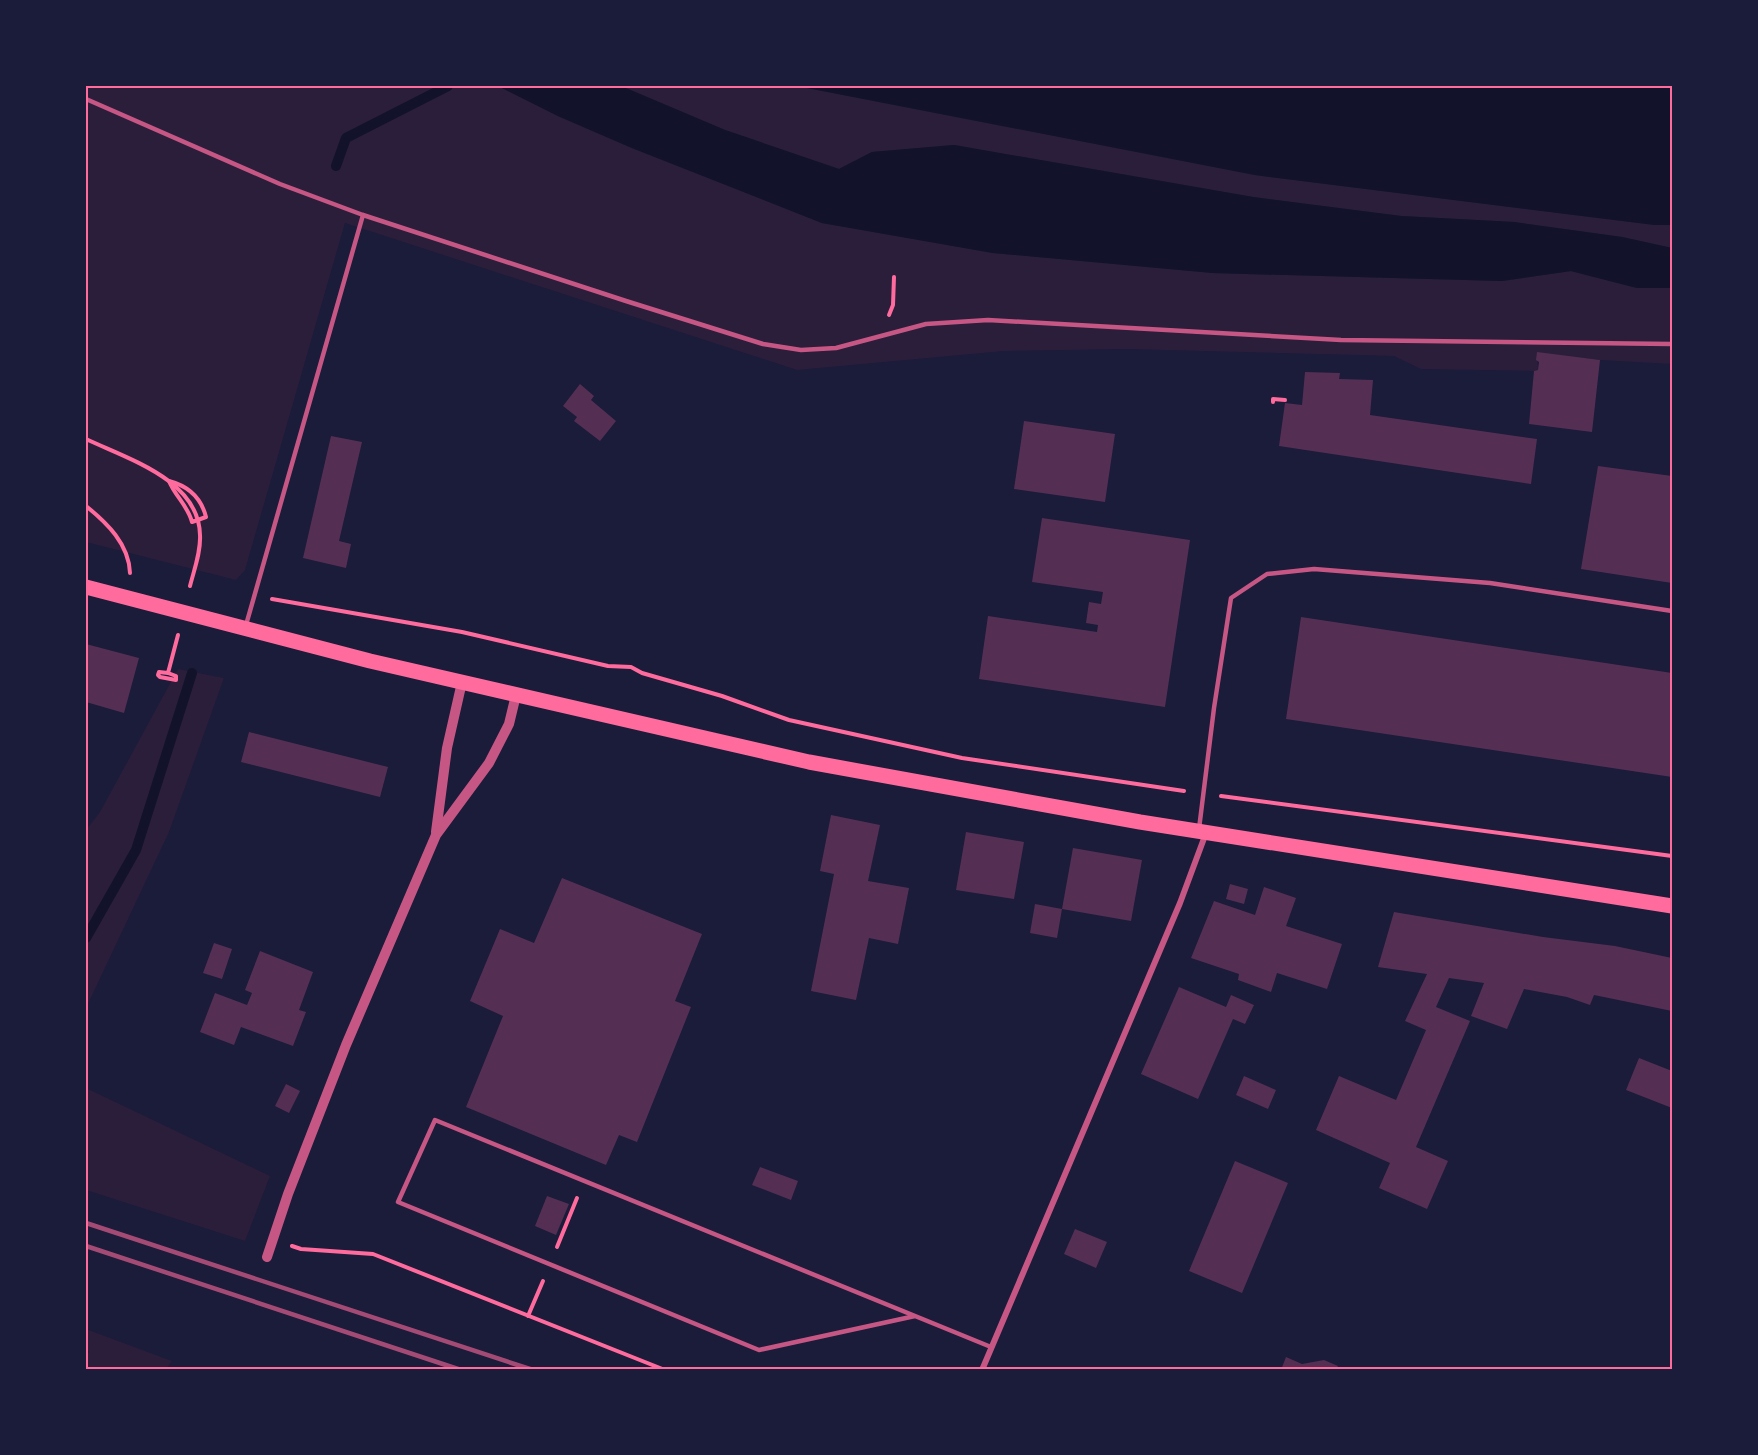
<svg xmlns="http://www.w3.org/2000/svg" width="1758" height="1455" font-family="'Public Sans',sans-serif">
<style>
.green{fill:#2a1e3b}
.water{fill:#12122b}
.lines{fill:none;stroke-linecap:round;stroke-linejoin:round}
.stream{stroke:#12122b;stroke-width:10}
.building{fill:#542f53}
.path{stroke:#ff6b9d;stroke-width:4}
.service{stroke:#c65784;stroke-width:4.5}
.minor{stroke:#c65784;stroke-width:6}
.tertiary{stroke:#c65784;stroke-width:10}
.primary{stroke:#ff6b9d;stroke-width:15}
.rail{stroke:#a44b75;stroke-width:4.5}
.neatline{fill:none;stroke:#ff6b9d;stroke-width:2}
</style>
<rect width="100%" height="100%" fill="#1b1b3a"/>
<g class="green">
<path d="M 86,86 L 498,86 L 558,116 L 632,148 L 822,223 L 993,253 L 1213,273 L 1502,281 L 1571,271 L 1637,288 L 1672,288 L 1672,364 L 1600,360 L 1537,353 L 1538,370 L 1534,371 L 1421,369 L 1394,356 L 1127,349 L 1004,351 L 797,370 L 345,223 L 245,570 L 236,580 L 86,542 Z"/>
<path d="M 621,86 L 797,86 L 1255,175 L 1655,225 L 1672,225 L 1672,248 L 1622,237 L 1514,222 L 1401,216 L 1253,197 L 954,145 L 872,152 L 839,169 L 725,130 Z"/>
<path d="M 178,669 L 224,678 L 169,832 L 86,1008 L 86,830 L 100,812 Z"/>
<path d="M 86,1088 L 270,1176 L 245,1241 L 86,1190 Z"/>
<path d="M 86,1329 L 172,1361 L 166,1369 L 86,1369 L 86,1359 L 89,1351 L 86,1350 Z"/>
</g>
<g class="water">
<path d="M 498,86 L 621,86 L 725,130 L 839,169 L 872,152 L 954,145 L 1253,197 L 1401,216 L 1514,222 L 1622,237 L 1672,248 L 1672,288 L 1637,288 L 1571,271 L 1502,281 L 1213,273 L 993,253 L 822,223 L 632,148 L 558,116 Z"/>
<path d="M 797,86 L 1672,86 L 1672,225 L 1655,225 L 1255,175 Z"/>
</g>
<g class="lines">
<g class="stream">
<path d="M 336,166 L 346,138 L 448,86"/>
<path d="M 86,938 L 136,850 L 192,673"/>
</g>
</g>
<g class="building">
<path d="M 1537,352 L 1600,360 L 1592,432 L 1529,424 L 1534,371 L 1538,370 L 1539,362 L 1536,360 Z"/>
<path d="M 1305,372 L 1340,373 L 1339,379 L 1373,380 L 1370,415 L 1537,439 L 1531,484 L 1279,446 L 1285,403 L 1302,405 Z"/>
<path d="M 580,384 L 594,396 L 591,400 L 616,421 L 600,441 L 574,421 L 577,417 L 563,406 Z"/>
<path d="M 1024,421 L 1115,434 L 1105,502 L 1014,489 Z"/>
<path d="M 331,436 L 362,442 L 339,541 L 351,544 L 346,568 L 303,558 Z"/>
<path d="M 1598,466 L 1672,476 L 1672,583 L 1581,569 Z"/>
<path d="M 1042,518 L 1190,540 L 1165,707 L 979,679 L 988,616 L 1097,632 L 1098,625 L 1086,623 L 1089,602 L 1101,604 L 1103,592 L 1032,582 Z"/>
<path d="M 1301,617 L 1672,673 L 1672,777 L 1286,719 Z"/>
<path d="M 86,644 L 139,658 L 124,713 L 86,702 Z"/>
<path d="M 249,732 L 388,767 L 380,797 L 241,762 Z"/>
<path d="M 831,815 L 880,825 L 868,881 L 909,888 L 898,944 L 869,938 L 856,1000 L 811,991 L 834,874 L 820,871 Z"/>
<path d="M 966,832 L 1024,842 L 1014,899 L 956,890 Z"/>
<path d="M 1073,848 L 1142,860 L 1131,921 L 1062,909 Z"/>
<path d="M 562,878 L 702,934 L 675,1001 L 691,1007 L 637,1142 L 619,1135 L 606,1165 L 466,1107 L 503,1016 L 470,1001 L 500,929 L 534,943 Z"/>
<path d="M 1230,884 L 1248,889 L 1244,904 L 1226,899 Z"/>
<path d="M 1264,887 L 1296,898 L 1286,926 L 1342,944 L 1327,989 L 1277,973 L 1271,992 L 1238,980 L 1239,974 L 1191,958 L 1214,901 L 1255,915 Z"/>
<path d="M 1035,904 L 1062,909 L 1057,938 L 1030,933 Z"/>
<path d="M 1394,912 L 1543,937 L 1615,946 L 1672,958 L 1672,1011 L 1594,995 L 1590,1005 L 1567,997 L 1524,989 L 1507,1029 L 1471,1016 L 1484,983 L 1449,978 L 1436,1007 L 1470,1021 L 1416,1147 L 1448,1161 L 1427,1209 L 1379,1188 L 1390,1163 L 1316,1130 L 1339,1076 L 1396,1100 L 1426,1030 L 1405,1021 L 1427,974 L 1378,967 Z"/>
<path d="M 214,943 L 232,949 L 222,979 L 203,973 Z"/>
<path d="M 260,951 L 313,972 L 299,1010 L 306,1012 L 293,1046 L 241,1027 L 234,1045 L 200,1032 L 215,993 L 247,1005 L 252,993 L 245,990 Z"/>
<path d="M 1179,987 L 1226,1007 L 1231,995 L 1254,1005 L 1245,1024 L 1233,1019 L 1198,1099 L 1141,1074 Z"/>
<path d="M 1639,1058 L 1672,1071 L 1672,1108 L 1626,1090 Z"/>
<path d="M 1244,1076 L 1276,1090 L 1268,1109 L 1236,1095 Z"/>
<path d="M 286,1084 L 300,1091 L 289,1113 L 275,1106 Z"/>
<path d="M 1235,1161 L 1288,1183 L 1242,1293 L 1189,1271 Z"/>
<path d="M 760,1167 L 798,1181 L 791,1200 L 752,1185 Z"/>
<path d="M 547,1196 L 569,1204 L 556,1235 L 535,1226 Z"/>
<path d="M 1075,1229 L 1107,1242 L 1096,1268 L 1064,1254 Z"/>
<path d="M 1286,1357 L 1302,1364 L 1324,1360 L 1338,1366 L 1336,1370 L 1281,1370 Z"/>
</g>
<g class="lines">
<g class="path">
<path d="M 889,315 L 893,305 L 894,277"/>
<path d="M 1273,402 L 1273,399 L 1285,400"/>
<path d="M 86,439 C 128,459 199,480 200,535 C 201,552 194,570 190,586"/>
<path d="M 169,481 C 188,486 201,497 206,517 L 192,522 C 188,506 175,496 169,481 Z"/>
<path d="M 86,506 C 107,523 129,544 130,573"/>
<path d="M 272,599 L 462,632 L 608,666 L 631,667 L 642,673 L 722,696 L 789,720 L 962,758 L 1184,791"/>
<path d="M 168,673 L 176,676 L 176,680 L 160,677 L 158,675 L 159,672 L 168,673 L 178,635"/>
<path d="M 1221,796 L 1672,856"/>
<path d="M 292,1246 L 301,1249 L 373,1254 L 665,1370"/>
<path d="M 557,1247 L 577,1198"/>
<path d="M 528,1316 L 543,1281"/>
</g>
<g class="service">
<path d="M 86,99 L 280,184 L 363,215 L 626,301 L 763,344 L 801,350 L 836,348 L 926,324 L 988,320 L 1341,340 L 1672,344"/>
<path d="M 246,625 L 363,215"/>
<path d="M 1199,829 L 1214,708 L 1231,598 L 1267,574 L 1314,569 L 1490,583 L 1672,611"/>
<path d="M 915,1316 L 759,1350 L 398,1202 L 435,1120 L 991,1347"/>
</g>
<path class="minor" d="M 982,1370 L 1180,903 L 1206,833"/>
<g class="tertiary">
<path d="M 436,832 L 447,748 L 462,682"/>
<path d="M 267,1257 L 288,1194 L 346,1045 L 436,835 L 489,763 L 509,724 L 516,695"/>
</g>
<path class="primary" d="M 86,587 L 370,661 L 809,762 L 1140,822 L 1672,906"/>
<g class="rail">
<path d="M 86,1223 L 533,1370"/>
<path d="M 86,1246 L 461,1370"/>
</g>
</g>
<rect width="1758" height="1455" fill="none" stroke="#1b1b3a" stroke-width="174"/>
<rect x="87" y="87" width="1584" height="1281" class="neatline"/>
</svg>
